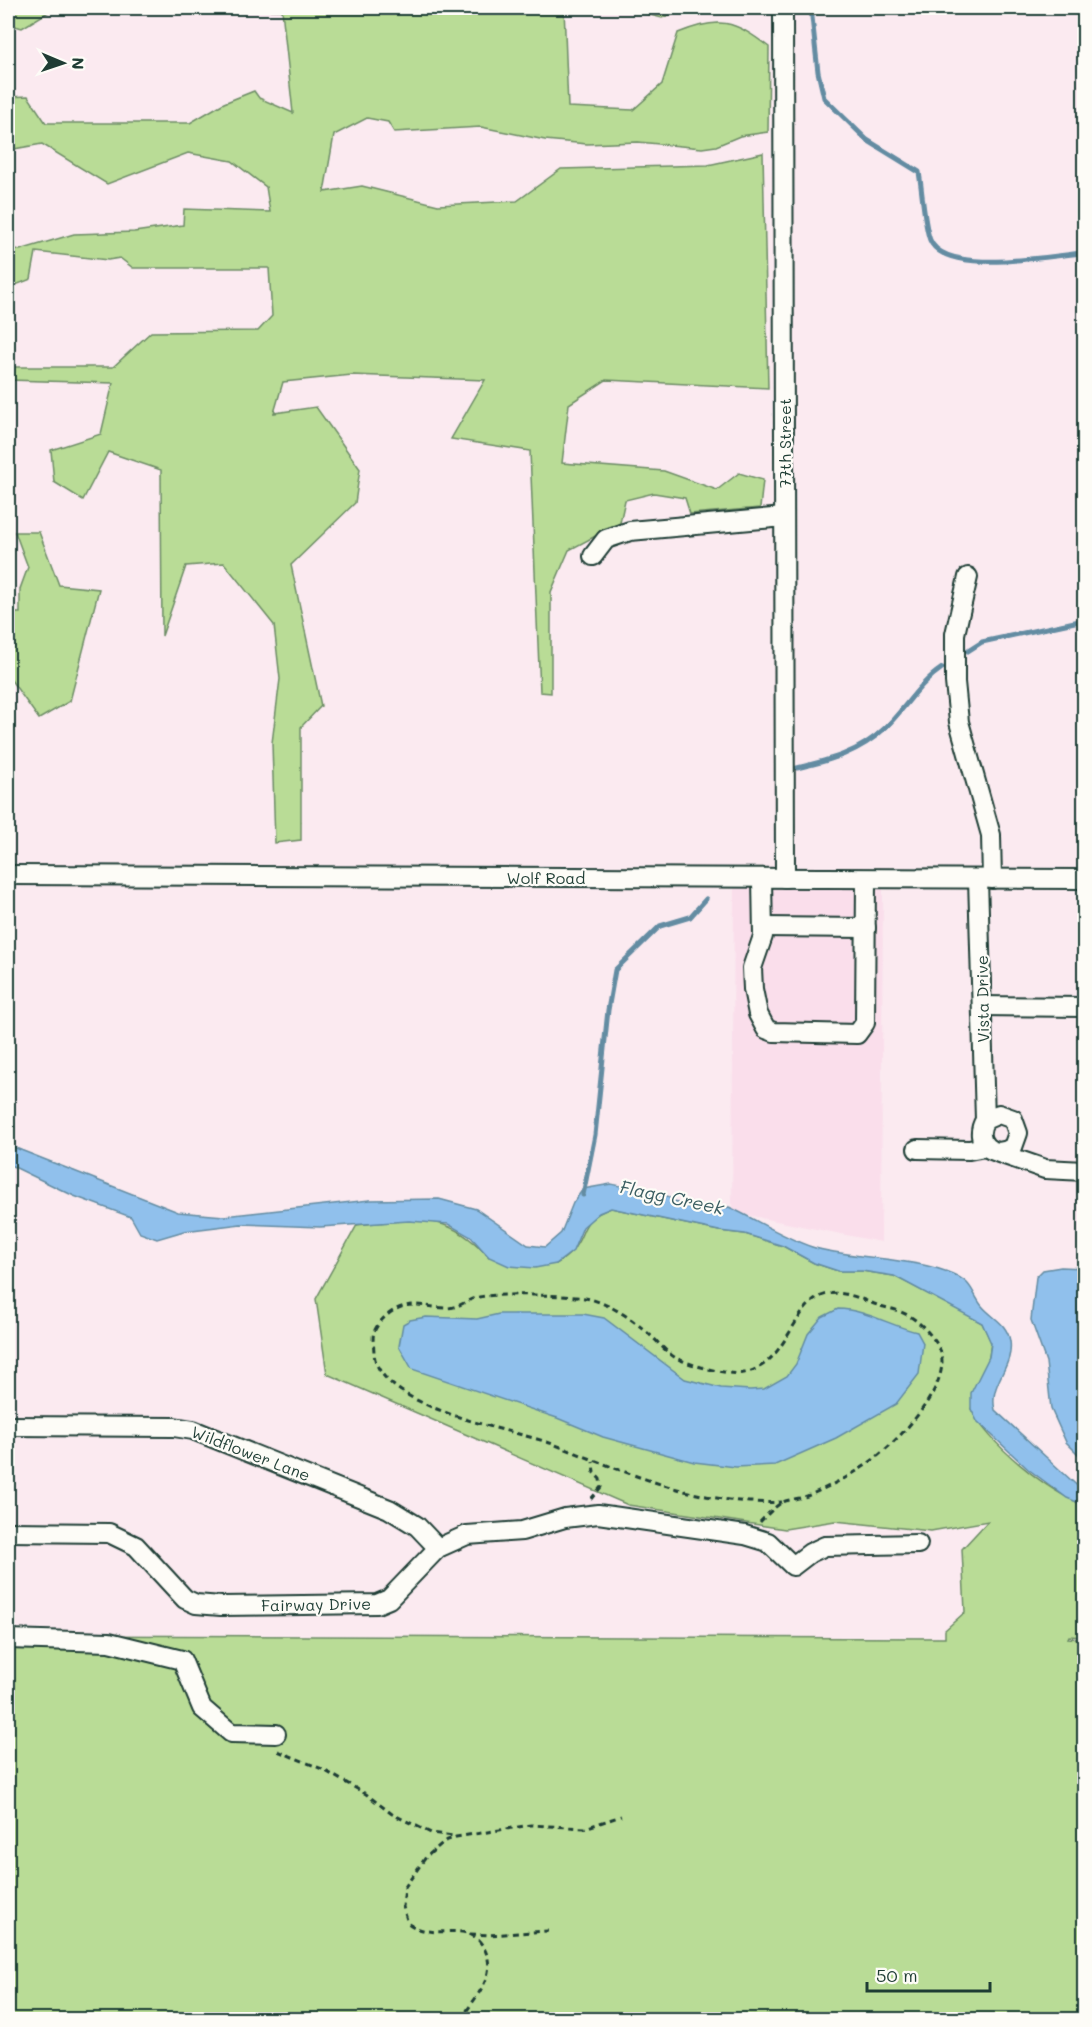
<svg xmlns="http://www.w3.org/2000/svg" width="1092" height="2027" font-family="Mali,sans-serif">
<style>
.built{fill:#fadeeb}
.green{fill:#b9dc96;stroke:#6c8c65;stroke-width:1.5}
.water{fill:#90c0ec;stroke:#638ca2;stroke-width:1.5}
.lines{fill:none;stroke-linecap:round;stroke-linejoin:round}
.stream{stroke:#638ca2;stroke-width:5}
.minor-casing{stroke:#1f3d34;stroke-width:22}
.path{stroke:#1f3d34;stroke-width:3;stroke-dasharray:6 4.5;stroke-linecap:butt}
.minor{stroke:#fdfcf7;stroke-width:18}
.labels{text-anchor:middle;dominant-baseline:central;stroke-width:4.5;stroke-linejoin:round;paint-order:stroke}
.street-label{font-size:16px;fill:#1f3d34;stroke:#fdfcf7}
.water-label{font-size:18px;font-style:italic;fill:#3b5e62;stroke:#fdfcf7}
</style>
<rect width="100%" height="100%" fill="#fbeaf0"/>
<filter id="ink" filterUnits="userSpaceOnUse"><feTurbulence type="fractalNoise" baseFrequency=".0167" numOctaves="2"/><feDisplacementMap in="SourceGraphic" scale="12" xChannelSelector="R" yChannelSelector="G"/><feConvolveMatrix kernelMatrix="1 2 1 2 8 2 1 2 1" color-interpolation-filters="sRGB"/></filter>
<g filter="url(#ink)">
<path class="built" d="M 734,885 L 883,886 L 881,1242 L 732,1212 Z"/>
<g class="green">
<path d="M 8,8 L 55,8 L 22,28 L 8,24 Z"/>
<path d="M 193,8 L 564,8 L 568,107 L 633,110 L 662,84 L 678,33 C 719,16 734,20 769,47 L 768,132 L 740,136 L 716,146 L 702,148 L 638,142 L 587,144 L 545,140 L 481,127 L 394,132 L 388,122 L 367,118 L 334,135 L 324,192 L 362,186 L 438,205 L 517,201 L 561,169 L 708,165 L 763,153 L 768,388 L 606,380 L 569,404 L 562,463 L 664,471 L 717,490 L 739,473 L 763,480 L 760,508 L 690,514 L 685,498 L 654,493 L 625,500 L 620,523 L 569,550 L 551,592 L 551,693 L 540,692 L 530,451 L 451,439 L 485,380 L 352,375 L 283,382 L 274,413 L 316,407 L 360,469 L 355,503 L 291,565 L 321,706 L 301,727 L 301,840 L 275,843 L 272,743 L 280,679 L 274,625 L 224,563 L 186,566 L 162,636 L 161,470 L 108,452 L 83,500 L 54,482 L 51,450 L 101,434 L 113,383 L 8,380 L 8,368 L 15,367 L 113,367 L 151,332 L 258,331 L 272,316 L 269,268 L 133,268 L 120,258 L 108,260 L 36,252 L 31,279 L 8,288 L 8,247 L 20,250 L 74,234 L 134,232 L 183,225 L 184,209 L 270,212 L 266,187 L 232,161 L 188,153 L 107,184 L 42,144 L 8,150 L 8,97 L 28,96 L 46,123 L 190,123 L 224,103 L 254,91 L 259,98 L 293,113 L 282,10 Z"/>
<path d="M 623,8 L 686,8 L 662,18 Z"/>
<path d="M 15,532 L 39,532 L 59,585 L 99,589 L 70,701 L 39,719 L 8,676 L 8,613 L 20,613 L 20,589 L 28,567 Z"/>
<path d="M 611,1208 L 719,1231 L 745,1234 L 783,1246 L 814,1263 L 838,1271 L 862,1271 L 894,1276 L 961,1311 L 982,1323 L 991,1342 L 989,1357 L 971,1409 C 989,1444 1047,1491 1084,1505 L 1084,1637 L 1069,1636 L 1068,1638 L 1084,1639 L 1084,2019 L 8,2020 L 8,1635 L 945,1638 L 945,1630 L 965,1612 L 962,1549 L 988,1521 L 931,1531 L 835,1521 L 785,1529 L 628,1505 L 327,1374 L 316,1299 L 357,1225 C 416,1220 446,1210 489,1257 L 556,1264 C 561,1261 567,1257 571,1252 C 588,1234 577,1220 611,1208 Z"/>
</g>
<g class="water">
<path d="M 8,1145 L 178,1212 L 224,1216 L 370,1200 L 439,1199 L 476,1209 L 528,1245 L 545,1247 L 561,1233 L 573,1203 L 583,1189 L 611,1184 L 665,1195 L 682,1206 L 715,1210 L 729,1207 C 757,1220 782,1237 812,1247 C 851,1260 939,1257 967,1283 C 973,1289 976,1299 982,1306 C 992,1318 1007,1323 1010,1341 C 1014,1368 988,1383 995,1410 L 1084,1492 L 1084,1505 L 1067,1498 L 1028,1469 L 977,1421 L 971,1409 L 971,1393 L 989,1357 L 991,1343 L 982,1323 L 894,1276 L 862,1271 L 838,1271 L 814,1263 L 783,1246 L 745,1234 L 719,1231 L 611,1208 L 599,1213 L 583,1227 L 573,1251 L 556,1264 L 535,1268 L 509,1266 L 489,1257 L 471,1237 L 448,1224 L 409,1221 L 320,1227 L 241,1224 L 184,1231 L 157,1239 L 140,1233 L 131,1217 L 74,1196 L 8,1164 Z"/>
<path d="M 1061,1267 L 1084,1268 L 1084,1460 L 1066,1442 L 1051,1409 L 1046,1362 L 1031,1320 L 1036,1277 L 1043,1270 Z"/>
<path d="M 838,1309 C 864,1309 891,1326 917,1332 L 923,1343 L 919,1374 L 896,1404 L 836,1438 L 775,1465 L 736,1467 L 694,1462 L 603,1437 L 557,1418 L 412,1369 L 399,1346 L 403,1324 L 410,1320 L 426,1317 L 477,1319 L 499,1314 L 583,1314 L 604,1318 L 685,1379 L 721,1388 L 750,1390 L 764,1389 L 787,1376 L 796,1364 L 808,1334 L 822,1317 Z"/>
</g>
<g class="lines">
<g class="stream">
<path d="M 811,8 L 818,72 L 824,98 L 867,140 L 919,172 C 922,189 924,225 930,240 C 945,277 1052,255 1084,253"/>
<path d="M 968,651 L 982,642 L 1084,620"/>
<path d="M 797,768 C 830,760 859,753 885,728 C 905,709 918,684 942,668"/>
<path d="M 583,1195 L 595,1135 L 608,1010 L 615,970 L 660,926 L 690,917 L 706,899"/>
</g>
<g class="minor-casing">
<g id="minor">
<path d="M 783,8 L 785,878"/>
<path d="M 593,556 L 606,539 L 630,531 L 784,517"/>
<path d="M 968,577 L 955,634 L 955,682 L 959,722 L 991,835 L 992,879"/>
<path d="M 8,875 L 1084,879"/>
<path d="M 762,878 L 763,936 L 752,968 L 753,989 L 758,1014 L 766,1029 L 774,1032 L 857,1034 L 865,1023 L 866,879"/>
<path d="M 978,879 L 985,1120 C 972,1141 992,1161 1013,1147 L 1018,1133 L 1013,1119 L 999,1114 L 985,1120"/>
<path d="M 763,927 L 866,928"/>
<path d="M 982,1006 L 1084,1007"/>
<path d="M 917,1149 L 969,1150 L 985,1147"/>
<path d="M 999,1153 L 1045,1169 L 1084,1171"/>
<path d="M 8,1426 L 174,1427 L 193,1430 L 389,1509 L 417,1526 L 438,1548"/>
<path d="M 8,1532 L 109,1533 L 136,1546 L 185,1599 L 196,1604 L 221,1606 L 377,1604 L 389,1599 L 438,1548 L 467,1535 L 522,1531 L 565,1518 L 598,1514 L 745,1535 L 768,1542 L 793,1566 L 810,1553 L 825,1546 L 918,1544"/>
<path d="M 8,1639 L 109,1642 L 182,1660 L 202,1708 L 231,1733 L 276,1734"/>
</g>
</g>
<g class="path">
<path d="M 591,1499 L 601,1487 L 600,1479 L 594,1473 L 593,1462"/>
<path d="M 760,1522 C 766,1516 773,1508 781,1503 C 788,1499 799,1499 807,1496 C 826,1488 847,1478 863,1467 C 892,1448 961,1381 937,1344 C 924,1325 911,1313 888,1308 C 868,1304 850,1290 828,1294 C 792,1301 789,1364 744,1373 C 729,1376 690,1365 676,1358 C 667,1353 658,1342 650,1335 C 634,1320 612,1305 590,1299 C 574,1295 496,1293 479,1297 C 467,1299 460,1308 446,1308 C 433,1308 418,1303 405,1306 C 392,1309 379,1320 374,1332 C 372,1338 374,1347 374,1353 C 378,1409 512,1429 553,1444 C 626,1472 702,1507 782,1502"/>
<path d="M 278,1751 L 322,1769 L 366,1794 L 392,1814 L 431,1833 L 454,1836"/>
<path d="M 470,1934 L 489,1935 L 548,1931"/>
<path d="M 461,2020 C 474,1997 499,1976 484,1948 C 479,1939 473,1934 462,1932 C 441,1930 426,1936 408,1923 L 403,1907 L 405,1887 L 426,1857 L 445,1841 L 456,1837 L 531,1825 L 585,1828 L 621,1816"/>
</g>
<use href="#minor" class="minor"/>
</g>
</g>
<g class="labels">
<g class="street-label">
<text transform="translate(784 443) rotate(-90)">77th Street</text>
<text x="546" y="877">Wolf Road</text>
<text transform="translate(982 999) rotate(-91)">Vista Drive</text>
<text transform="translate(251 1453) rotate(21)">Wildflower Lane</text>
<text transform="translate(316 1604) rotate(-1)">Fairway Drive</text>
</g>
<g class="water-label">
<text transform="translate(672 1197) rotate(12)">Flagg Creek</text>
</g>
</g>
<rect width="1092" height="2027" fill="none" stroke="#fdfcf7" stroke-width="30"/>
<rect x="15" y="15" width="1062" height="1997" fill="none" stroke="#1f3d34" stroke-width="2" filter="url(#ink)"/>
<g transform="translate(63 63) rotate(92)" stroke="#fdfcf7" stroke-width="4.5" paint-order="stroke">
<path d="M0-4.5L10 22L0 15L-10 22Z" fill="#1f3d34"/>
<text y="-9" font-size="16" font-weight="bold" text-anchor="middle" fill="#1f3d34">N</text>
</g>
<path d="M867 1982v9h123v-9" fill="none" stroke="#1f3d34" stroke-width="3"/>
<text x="876" y="1982" font-size="18" fill="#1f3d34" stroke="#fdfcf7" stroke-width="4.5" paint-order="stroke">50 m</text>
</svg>
